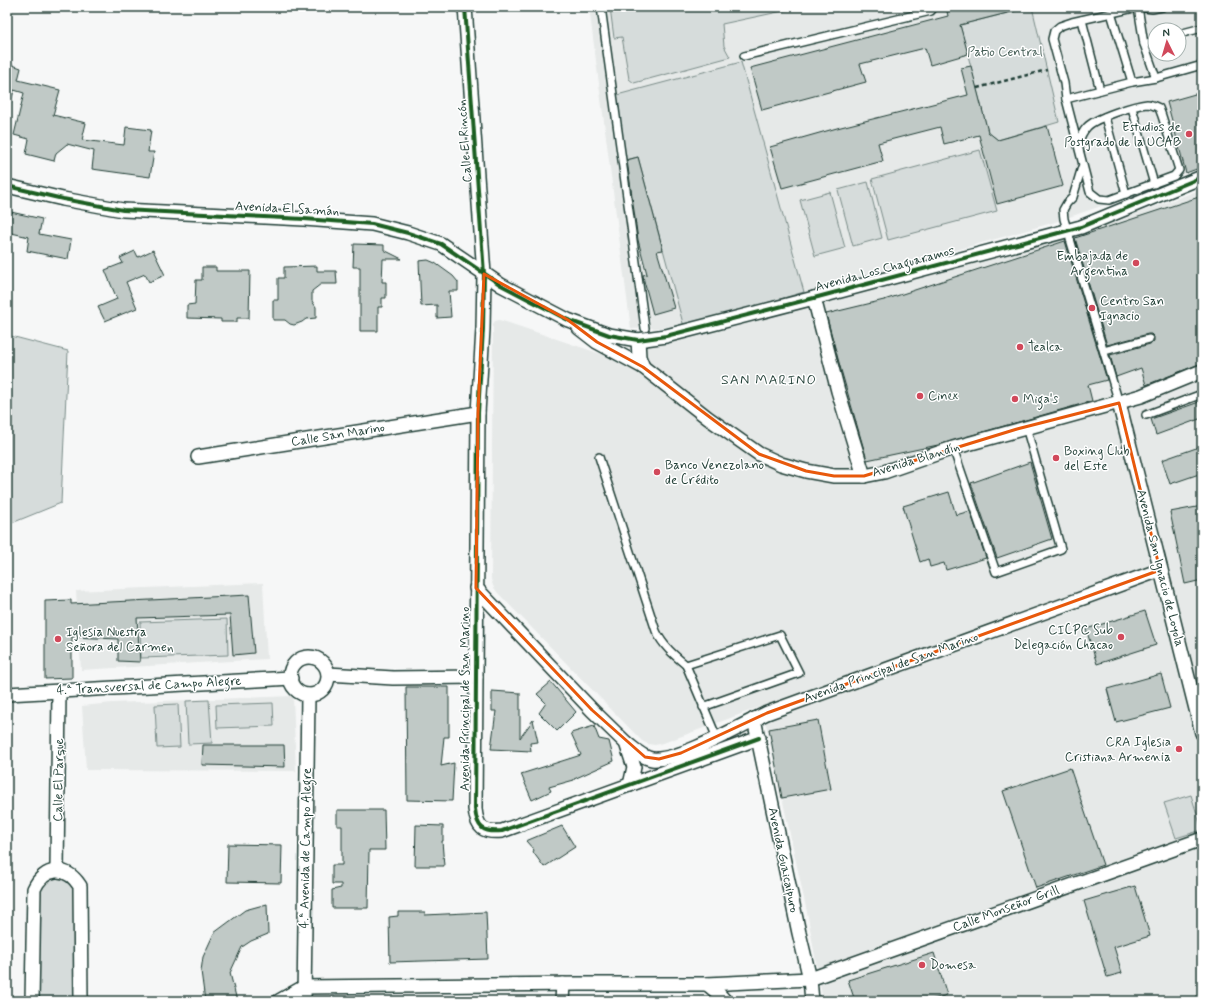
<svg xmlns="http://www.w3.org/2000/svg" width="1209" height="1008" font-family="Mynerve,sans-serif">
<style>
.built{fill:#e6e9e8;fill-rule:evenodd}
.green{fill:#d6dcdb;stroke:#7a8c88}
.building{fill:#c0c9c6;stroke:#1f3d34}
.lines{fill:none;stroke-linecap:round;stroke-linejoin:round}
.service-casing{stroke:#1f3d34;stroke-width:10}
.minor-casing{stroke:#1f3d34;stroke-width:16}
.path{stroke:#1f3d34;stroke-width:2.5;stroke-dasharray:4 3;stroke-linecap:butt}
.service{stroke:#fff;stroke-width:7}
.minor{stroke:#fff;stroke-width:13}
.cycleway-casing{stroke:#fff;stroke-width:6}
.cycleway{stroke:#1b5e20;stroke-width:4}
.marked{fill:none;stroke:#e8590c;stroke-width:3;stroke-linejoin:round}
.poi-dot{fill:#d1495b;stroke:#fff;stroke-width:1.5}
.labels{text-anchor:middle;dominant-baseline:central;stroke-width:3;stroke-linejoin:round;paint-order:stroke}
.park-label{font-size:13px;fill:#445d55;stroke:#fff}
.poi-label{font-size:13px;fill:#1f3d34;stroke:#fff;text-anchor:start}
.street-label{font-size:13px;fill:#1f3d34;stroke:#fff}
.neighbourhood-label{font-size:14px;letter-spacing:1px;fill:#1f3d34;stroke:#fff}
</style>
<rect width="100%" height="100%" fill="#f6f7f7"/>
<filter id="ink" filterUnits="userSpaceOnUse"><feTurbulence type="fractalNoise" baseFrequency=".025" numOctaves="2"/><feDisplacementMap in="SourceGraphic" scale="8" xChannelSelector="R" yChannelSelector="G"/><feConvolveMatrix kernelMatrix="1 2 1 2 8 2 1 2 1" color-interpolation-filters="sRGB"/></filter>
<g filter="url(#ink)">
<g class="built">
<path d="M 589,7 L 1202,7 L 1202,92 L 1167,102 L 1186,173 L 1170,179 L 1171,182 L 1052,223 L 684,327 L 631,329 ZM 1155,30 L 1179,30 L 1179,54 L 1155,54 Z"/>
<path d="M 1202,189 L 1202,1001 L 823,1001 L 808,917 L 767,728 L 760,707 L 666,742 L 655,745 L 648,744 L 642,741 L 497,592 L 493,586 L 491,579 L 493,324 L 495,321 L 499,320 L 506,322 L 610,357 L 649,345 L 679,340 L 1080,235 Z"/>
<path d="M 263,583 L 267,659 L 81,670 L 76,591 Z"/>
<path d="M 293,696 L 296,771 L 86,770 L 82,706 L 112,703 Z"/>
</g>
<g class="green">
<path d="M 610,7 L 802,7 L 722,24 L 724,46 L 730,57 L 634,83 L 629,79 L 622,37 L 614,38 Z"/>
<path d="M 1032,7 L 1059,122 L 998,140 L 988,132 L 960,25 Z"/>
<path d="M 741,62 L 804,292 L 684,327 L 638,157 L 625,160 L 617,95 Z"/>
<path d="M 980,150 L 997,211 L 888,240 L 872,179 Z"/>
<path d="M 868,182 L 882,238 L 853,246 L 838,190 Z"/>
<path d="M 830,192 L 845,248 L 815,256 L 800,200 Z"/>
<path d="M 7,335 L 68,351 L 61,503 L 7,525 Z"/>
<path d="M 227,619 L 228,655 L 141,658 L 140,622 Z"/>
<path d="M 209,700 L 212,743 L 188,744 L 186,701 Z"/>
<path d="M 273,703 L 274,726 L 217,728 L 216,705 Z"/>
<path d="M 178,704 L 180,747 L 157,748 L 155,705 Z"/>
<path d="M 1191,795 L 1202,830 L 1176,838 L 1164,803 Z"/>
<path d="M 49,872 L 75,879 L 81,1001 L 32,1001 L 34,889 Z"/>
</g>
<g class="building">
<path d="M 946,7 L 1015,7 L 1015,11 L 960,25 L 968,54 L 930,65 L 925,48 L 860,64 L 866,82 L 762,110 L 750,68 L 948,16 Z"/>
<path d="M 7,63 L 21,68 L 18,80 L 60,90 L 53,115 L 86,123 L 82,140 L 124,145 L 126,127 L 151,130 L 148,152 L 154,152 L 150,177 L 92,169 L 94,151 L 67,144 L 56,153 L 54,161 L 26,154 L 29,139 L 14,135 L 24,93 L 14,90 L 10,106 L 7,105 Z"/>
<path d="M 971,66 L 988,132 L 998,140 L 1047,126 L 1063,186 L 997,204 L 979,135 L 944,144 L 940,127 L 878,143 L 883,161 L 782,188 L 770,147 L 837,128 L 968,95 L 961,68 Z"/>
<path d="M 1202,92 L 1202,167 L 1186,173 L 1167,102 Z"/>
<path d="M 638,157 L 663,250 L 657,251 L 674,308 L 653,314 L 644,281 L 643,275 L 647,274 L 638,240 L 627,160 Z"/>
<path d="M 1202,196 L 1202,363 L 1146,385 L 1141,368 L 1116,377 L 1110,355 L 1150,344 L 1154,341 L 1154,337 L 1151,334 L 1148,334 L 1107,345 L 1075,238 Z"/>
<path d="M 11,212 L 42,219 L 39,234 L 71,240 L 68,259 L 27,251 L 29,237 L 7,232 Z"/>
<path d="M 1065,241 L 1107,380 L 1088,385 L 1092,401 L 938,445 L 867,460 L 841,370 L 826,314 L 884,300 Z"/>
<path d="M 354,244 L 384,245 L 384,250 L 402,259 L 383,259 L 382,282 L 386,282 L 386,298 L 382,298 L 382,307 L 378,307 L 378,331 L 360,331 L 360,267 L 353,267 Z"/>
<path d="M 153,250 L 165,275 L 149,282 L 145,274 L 126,282 L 137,308 L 105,321 L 98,307 L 117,299 L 105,270 L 123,263 L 120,258 L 135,251 L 138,257 Z"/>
<path d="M 428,260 L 435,263 L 453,276 L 458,282 L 458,291 L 449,291 L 451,317 L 437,318 L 437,305 L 421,306 L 419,261 Z"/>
<path d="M 317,266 L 317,271 L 336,271 L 337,284 L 321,284 L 312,291 L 312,301 L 316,307 L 316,318 L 306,319 L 302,322 L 294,325 L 290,324 L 285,320 L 273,320 L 273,300 L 278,300 L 278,278 L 284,278 L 284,267 Z"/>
<path d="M 202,267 L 216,267 L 216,271 L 250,271 L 249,318 L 237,318 L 237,322 L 221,322 L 221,319 L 187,318 L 187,305 L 195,304 L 196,280 L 202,280 Z"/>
<path d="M 1202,401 L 1202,418 L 1156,435 L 1151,419 Z"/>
<path d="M 1202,446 L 1202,473 L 1170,484 L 1162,460 Z"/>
<path d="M 1030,462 L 1052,539 L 997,558 L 971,483 Z"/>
<path d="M 949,492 L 956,515 L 970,511 L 986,558 L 946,570 L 944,563 L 930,567 L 928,559 L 920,562 L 903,506 Z"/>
<path d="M 1202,506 L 1202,580 L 1185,584 L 1170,512 Z"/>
<path d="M 249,595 L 254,653 L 233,655 L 230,615 L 137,618 L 140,662 L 118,661 L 118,639 L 72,637 L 72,678 L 45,679 L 45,601 L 71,600 L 71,604 Z"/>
<path d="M 1145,611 L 1156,645 L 1097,664 L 1086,629 Z"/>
<path d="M 1161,674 L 1170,708 L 1116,722 L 1107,689 Z"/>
<path d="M 551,682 L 576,712 L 557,731 L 539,713 L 546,703 L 537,694 Z"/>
<path d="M 406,687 L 449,687 L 449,737 L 444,737 L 441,766 L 454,763 L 452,801 L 407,800 Z"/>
<path d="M 492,691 L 520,693 L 520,738 L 533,720 L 538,742 L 530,743 L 531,751 L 491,749 L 496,711 L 492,711 Z"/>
<path d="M 818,720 L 831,789 L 782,798 L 769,729 Z"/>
<path d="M 594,726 L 599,739 L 609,741 L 614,761 L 574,779 L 574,780 L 549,787 L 551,791 L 532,800 L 521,774 L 581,755 L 571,733 Z"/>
<path d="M 203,745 L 284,745 L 285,767 L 202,765 Z"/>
<path d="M 1070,768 L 1103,865 L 1036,888 L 1003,791 Z"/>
<path d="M 337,810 L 384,810 L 385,850 L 369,850 L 368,908 L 332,908 L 332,890 L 341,888 L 341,884 L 332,884 L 332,865 L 342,865 L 342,826 L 337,826 Z"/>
<path d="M 416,825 L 443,826 L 443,841 L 442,841 L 444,866 L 415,866 Z"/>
<path d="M 562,826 L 575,847 L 544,867 L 533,852 L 534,850 L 526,841 Z"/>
<path d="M 228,844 L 282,845 L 281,883 L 227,882 Z"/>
<path d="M 1135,886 L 1150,936 L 1114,947 L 1122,973 L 1107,977 L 1084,901 Z"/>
<path d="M 267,904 L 268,934 L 251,941 L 242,947 L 230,973 L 236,997 L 229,1001 L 205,1001 L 201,971 L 203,957 L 214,933 L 245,910 Z"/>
<path d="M 398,912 L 425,912 L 425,915 L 486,912 L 488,959 L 390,962 L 389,917 L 398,916 Z"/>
<path d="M 934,953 L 947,995 L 927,1001 L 855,1001 L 848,980 Z"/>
</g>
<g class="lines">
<g class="service-casing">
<g id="service">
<path d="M 601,7 L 645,328"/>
<path d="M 1138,7 L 1072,22 L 1060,26 L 1054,31 L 1052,39 L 1064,83 L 1066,99 L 1132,82 L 1156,78 L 1144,44 L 1155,41"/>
<path d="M 1138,7 L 1144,44"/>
<path d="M 1139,7 L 1152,9 L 1162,7"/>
<path d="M 1111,13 L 1132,82"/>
<path d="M 1082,20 L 1100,90"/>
<path d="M 1179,34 L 1202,28"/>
<path d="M 744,56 L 931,11 L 934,7"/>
<path d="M 1156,78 L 1202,65"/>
<path d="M 1066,99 L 1090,192 L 1099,199 L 1109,200 L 1174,176 L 1179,170 L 1162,116 L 1159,108 C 1155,106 1151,104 1147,104 C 1135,105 1095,118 1087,127 C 1082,132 1080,138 1078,144"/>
<path d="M 1132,108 L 1154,184"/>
<path d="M 1105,117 L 1126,194"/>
<path d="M 1082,167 L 1073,197 L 1067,203 L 1063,210 L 1064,219 L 1119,403"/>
<path d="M 1104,351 L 1149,339"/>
<path d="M 1146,415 L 1202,394"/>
<path d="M 953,448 L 996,572 L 1061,549 L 1026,427"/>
<path d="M 599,457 L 656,631 C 663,646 674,655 686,665"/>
<path d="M 703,707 L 799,673 L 780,635 L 686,665 L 717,738"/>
</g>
</g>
<g class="minor-casing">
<g id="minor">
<path d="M 465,7 L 484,274 L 483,329 L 478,413 L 475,809 C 477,828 483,833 502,831 L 759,738"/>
<path d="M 7,186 L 63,199 L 123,210 L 304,219 L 372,224 L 408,233 L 441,244 L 501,285 L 568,320 L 609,335 L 638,340 L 666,336 L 814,298 L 1081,227 L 1202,177"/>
<path d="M 814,298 L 838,391 L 864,476"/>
<path d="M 579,328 L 597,342 L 643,367 L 708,418 L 759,454 L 781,464 L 806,471 L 834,476 L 864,476 L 884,472 L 953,448 L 1141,396 L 1202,371"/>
<path d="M 638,340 L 639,357 L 643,367"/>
<path d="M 1119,403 L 1202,733"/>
<path d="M 198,457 L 478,413"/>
<path d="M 476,588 L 592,710 L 626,743 L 634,767 L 630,785"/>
<circle cx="309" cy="676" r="19"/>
<path d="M 328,674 L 393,678 L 476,677"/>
<path d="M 7,694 L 291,678"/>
<path d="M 754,719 L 799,933 L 810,979 L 812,1001"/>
<path d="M 626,743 C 634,749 643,758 652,759 C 678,762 742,725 767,713 L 1160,570"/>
<path d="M 57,870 L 59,691"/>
<path d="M 707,984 L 718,993 L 725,1001"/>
<path d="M 32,1001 L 34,889 C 44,867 66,864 80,886 L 81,1001"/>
<path d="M 279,1001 L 304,987 L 579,984 L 707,984 L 810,979 L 1202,839"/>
<path d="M 304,1001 L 308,695"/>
<path d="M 562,1001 L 563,984"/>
</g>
</g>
<path class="path" d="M 977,88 L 1047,70"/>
<use href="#service" class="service"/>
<use href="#minor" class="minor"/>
<g class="cycleway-casing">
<g id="cycleway">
<path d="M 465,7 L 484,274 L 483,329 L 478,413 L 475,809 C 477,828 483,833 502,831 L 759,738"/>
<path d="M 7,186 L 63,199 L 123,210 L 304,219 L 372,224 L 408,233 L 441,244 L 501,285 L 568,320 L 609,335 L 638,340 L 666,336 L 814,298 L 1081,227 L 1202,177"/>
</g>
</g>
<use href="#cycleway" class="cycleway"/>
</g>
</g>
<path class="marked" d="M 484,274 L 568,320 L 597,342 L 643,367 L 759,454 L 806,471 L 834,476 L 864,476 L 1017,429 L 1119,403 L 1160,570 L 767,713 L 681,753 L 659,759 L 645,757 L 592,710 L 476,588 L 478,413 Z"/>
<g class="poi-dot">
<circle cx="1189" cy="134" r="4"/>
<circle cx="1136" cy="263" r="4"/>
<circle cx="1092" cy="308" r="4"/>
<circle cx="1020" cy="347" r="4"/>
<circle cx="920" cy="396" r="4"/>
<circle cx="1015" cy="399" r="4"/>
<circle cx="1056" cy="458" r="4"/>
<circle cx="657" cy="472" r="4"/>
<circle cx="1121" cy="637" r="4"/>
<circle cx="58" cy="639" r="4"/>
<circle cx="1179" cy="749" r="4"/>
<circle cx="922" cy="965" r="4"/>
</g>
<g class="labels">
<g class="park-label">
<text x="1005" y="52">Patio Central</text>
</g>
<g class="poi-label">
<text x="1181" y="127" text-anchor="end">Estudios de<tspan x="1181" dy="15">Postgrado de la UCAB</tspan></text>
<text x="1128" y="256" text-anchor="end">Embajada de<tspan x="1128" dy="15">Argentina</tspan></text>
<text x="1100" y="301">Centro San<tspan x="1100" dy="15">Ignacio</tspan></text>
<text x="1028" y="347">Tealca</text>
<text x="928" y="396">Cinex</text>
<text x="1023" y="399">Miga's</text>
<text x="1064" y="451">Boxing Club<tspan x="1064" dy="15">del Este</tspan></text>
<text x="665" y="465">Banco Venezolano<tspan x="665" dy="15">de Crédito</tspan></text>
<text x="1113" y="630" text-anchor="end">CICPC Sub<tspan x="1113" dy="15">Delegación Chacao</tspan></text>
<text x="66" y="632">Iglesia Nuestra<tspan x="66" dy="15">Señora del Carmen</tspan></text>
<text x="1171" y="742" text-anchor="end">CRA Iglesia<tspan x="1171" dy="15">Cristiana Armenia</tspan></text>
<text x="930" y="965">Domesa</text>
</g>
<g class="street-label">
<text transform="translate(465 141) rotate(-94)">Calle El Rincón</text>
<text transform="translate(287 209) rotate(3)">Avenida El Samán</text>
<text transform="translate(885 269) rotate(-15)">Avenida Los Chaguaramos</text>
<text transform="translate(338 435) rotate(-9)">Calle San Marino</text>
<text transform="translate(916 460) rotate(-17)">Avenida Blandín</text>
<text transform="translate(1160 568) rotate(76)">Avenida San Ignacio de Loyola</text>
<text transform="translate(891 668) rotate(-20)">Avenida Principal de San Marino</text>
<text transform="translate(149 686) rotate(-3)">4.ª Transversal de Campo Alegre</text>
<text transform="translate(465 699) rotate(-90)">Avenida Principal de San Marino</text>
<text transform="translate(59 780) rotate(-89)">Calle El Parque</text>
<text transform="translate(306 848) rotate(-89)">4.ª Avenida de Campo Alegre</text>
<text transform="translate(783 860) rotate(78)">Avenida Guaicaipuro</text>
<text transform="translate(1006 909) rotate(-20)">Calle Monseñor Grill</text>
</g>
<g class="neighbourhood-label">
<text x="769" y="380">SAN MARINO</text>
</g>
</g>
<rect width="1209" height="1008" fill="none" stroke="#fff" stroke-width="24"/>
<rect x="12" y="12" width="1185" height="984" fill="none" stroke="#1f3d34" stroke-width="1.5" filter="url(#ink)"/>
<g transform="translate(1167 42) rotate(355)"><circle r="19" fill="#ffffff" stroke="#a5b1ae"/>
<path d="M0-3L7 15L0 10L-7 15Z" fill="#d1495b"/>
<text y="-6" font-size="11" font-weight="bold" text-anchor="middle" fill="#1f3d34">N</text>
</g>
</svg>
